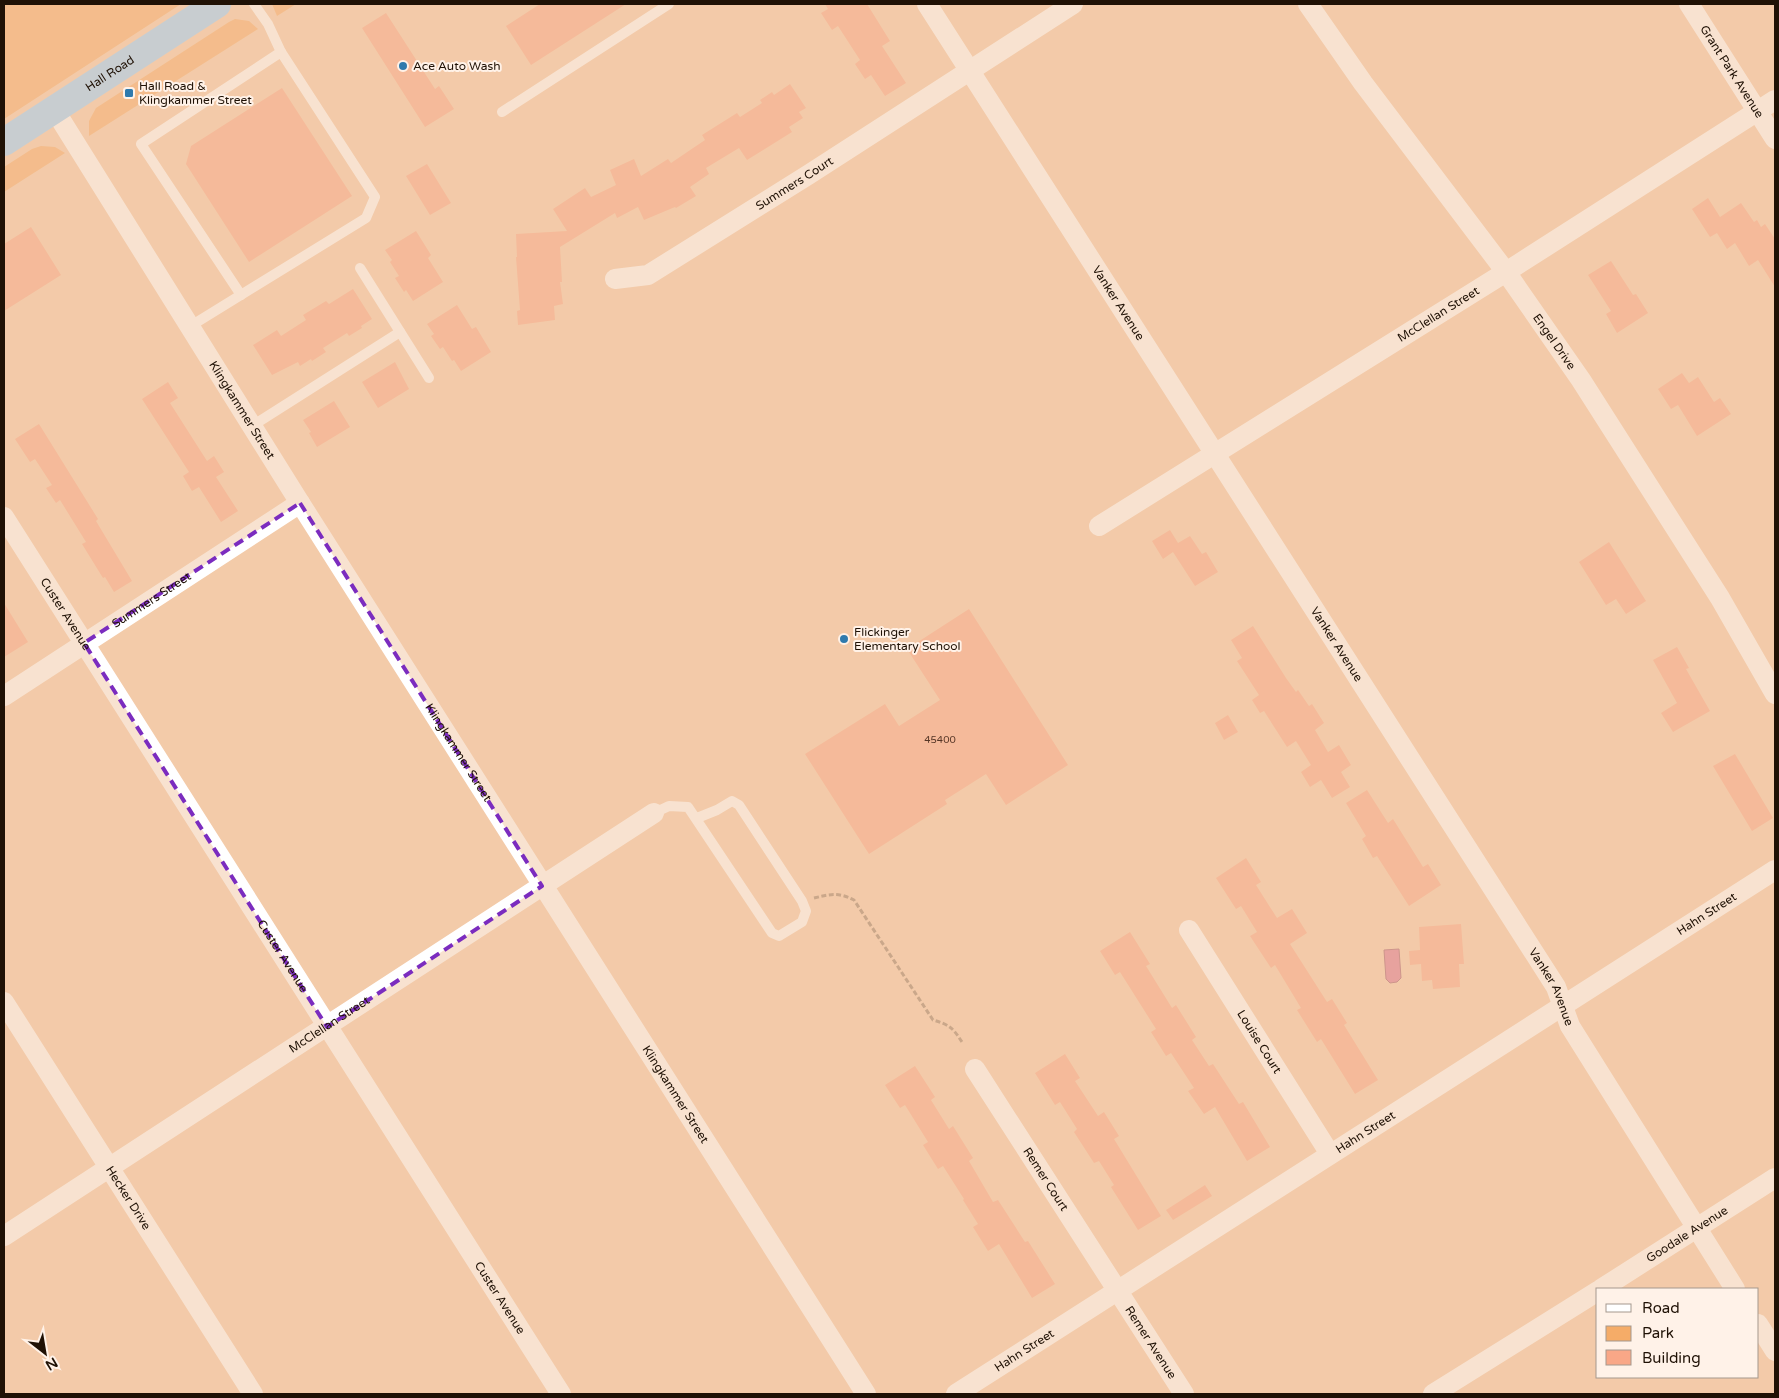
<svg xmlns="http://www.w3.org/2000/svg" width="1779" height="1398" font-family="'Varela Round',sans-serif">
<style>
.green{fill:#f5ac68}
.water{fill:#d97291;stroke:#a15567}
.building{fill:#f9a787}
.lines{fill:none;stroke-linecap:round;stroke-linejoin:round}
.path{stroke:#9a7d64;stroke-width:3;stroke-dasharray:5 2.5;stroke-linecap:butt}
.lane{stroke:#fff;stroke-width:10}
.street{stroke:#fff;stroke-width:20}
.highway{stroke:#95d1ff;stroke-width:28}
.marked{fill:none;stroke:#7b2cbf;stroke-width:4;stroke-dasharray:10 6;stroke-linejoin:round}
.poi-dot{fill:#2f7aad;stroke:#fff2e8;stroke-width:2}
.labels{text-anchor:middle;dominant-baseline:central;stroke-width:4;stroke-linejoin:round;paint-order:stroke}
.number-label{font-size:10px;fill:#563626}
.poi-label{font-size:12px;fill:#1f1105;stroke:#fff2e8;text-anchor:start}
.street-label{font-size:12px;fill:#1f1105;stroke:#fff2e8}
</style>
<rect width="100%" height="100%" fill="#f3cba9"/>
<g class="green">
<path d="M 4,4 L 181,4 L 4,119 Z"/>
<path d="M 272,4 L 296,4 L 277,16 Z"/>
<path d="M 235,19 L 249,21 L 258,29 L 89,136 L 89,121 L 96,108 L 229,22 Z"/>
<path d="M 41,146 L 55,147 L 65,153 L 4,192 L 4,167 L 32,149 Z"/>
</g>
<path class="water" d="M 1399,949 L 1401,978 L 1397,982 L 1390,983 L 1386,979 L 1384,950 Z"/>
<g class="building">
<path d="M 540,4 L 626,4 L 531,65 L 506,26 Z"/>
<path d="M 825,4 L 867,4 L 890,41 L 882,46 L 906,83 L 885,96 L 871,75 L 865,79 L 855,64 L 860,60 L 838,26 L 832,30 L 821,13 L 828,9 Z"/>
<path d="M 386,13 L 435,89 L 439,86 L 454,109 L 425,127 L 362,28 Z"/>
<path d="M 790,84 L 806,108 L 799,112 L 803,118 L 789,127 L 792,132 L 747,160 L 739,148 L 706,168 L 709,174 L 690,187 L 696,196 L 676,208 L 675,207 L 644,220 L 638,207 L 617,218 L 615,213 L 560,247 L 562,282 L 560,282 L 563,304 L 554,306 L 555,320 L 518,325 L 517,311 L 520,310 L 516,257 L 517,257 L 516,234 L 567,231 L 553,209 L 585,188 L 591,197 L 616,185 L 610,170 L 634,159 L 641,176 L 668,159 L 671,163 L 705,140 L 702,135 L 737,113 L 740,117 L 762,103 L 760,100 L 772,92 L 774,95 Z"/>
<path d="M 282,88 L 352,196 L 249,262 L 186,164 L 191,146 Z"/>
<path d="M 427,164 L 451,203 L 430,215 L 406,176 Z"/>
<path d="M 1708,198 L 1720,217 L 1741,203 L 1754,222 L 1757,220 L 1761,227 L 1765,224 L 1775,239 L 1775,287 L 1758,260 L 1749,266 L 1735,243 L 1727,249 L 1717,233 L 1710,237 L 1692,209 Z"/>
<path d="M 31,227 L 61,275 L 4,311 L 4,244 Z"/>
<path d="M 416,231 L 431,255 L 428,258 L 443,282 L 413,301 L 406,290 L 404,292 L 395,278 L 399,276 L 390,262 L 392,260 L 385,250 Z"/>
<path d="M 1611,261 L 1633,295 L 1636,294 L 1648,313 L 1617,333 L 1606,314 L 1611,311 L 1588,275 Z"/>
<path d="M 353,289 L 372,319 L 361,326 L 362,328 L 349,336 L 347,333 L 323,348 L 326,352 L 312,361 L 311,359 L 300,366 L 298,362 L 272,375 L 253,345 L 277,330 L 281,336 L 306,320 L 303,315 L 326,301 L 329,304 Z"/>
<path d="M 457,305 L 472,329 L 476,327 L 491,352 L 461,371 L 454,360 L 452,361 L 443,347 L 440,349 L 431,336 L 434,334 L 427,324 Z"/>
<path d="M 395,362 L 409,389 L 378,408 L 362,382 Z"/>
<path d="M 1682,373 L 1689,383 L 1698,377 L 1714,402 L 1720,398 L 1731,414 L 1697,436 L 1678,405 L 1671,409 L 1658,389 Z"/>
<path d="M 168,382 L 178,398 L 170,403 L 207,461 L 214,456 L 224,472 L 216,477 L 238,511 L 221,522 L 199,487 L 192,491 L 183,476 L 189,472 L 142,399 Z"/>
<path d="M 334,401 L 350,427 L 317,447 L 309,433 L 311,432 L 303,420 Z"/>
<path d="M 39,424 L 98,519 L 96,521 L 132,581 L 114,592 L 105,577 L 103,578 L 82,544 L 86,542 L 60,500 L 56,503 L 46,488 L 52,485 L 35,459 L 30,462 L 15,439 Z"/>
<path d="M 1170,530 L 1178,543 L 1190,536 L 1202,554 L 1206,552 L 1218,572 L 1195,586 L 1173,552 L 1163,559 L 1152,541 Z"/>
<path d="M 1609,542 L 1646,601 L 1626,614 L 1616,599 L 1606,605 L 1579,562 Z"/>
<path d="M 4,603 L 28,642 L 4,657 Z"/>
<path d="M 969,609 L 1068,765 L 1006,805 L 986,774 L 945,800 L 947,804 L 869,854 L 805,754 L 885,704 L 899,726 L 940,700 L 907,649 Z"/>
<path d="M 1253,626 L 1286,678 L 1296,692 L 1298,690 L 1309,706 L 1312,704 L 1324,723 L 1315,730 L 1328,752 L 1339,745 L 1351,765 L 1341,772 L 1350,787 L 1332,798 L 1321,780 L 1310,787 L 1301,772 L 1311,765 L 1296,741 L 1287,747 L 1264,711 L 1260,713 L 1252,700 L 1259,695 L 1237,661 L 1242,658 L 1231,640 Z"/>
<path d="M 1677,647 L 1689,668 L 1686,669 L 1710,711 L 1673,732 L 1661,713 L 1677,703 L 1653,660 Z"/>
<path d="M 1228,715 L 1238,732 L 1224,740 L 1215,723 Z"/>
<path d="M 1735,754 L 1773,818 L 1752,831 L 1713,766 Z"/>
<path d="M 1367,790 L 1388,823 L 1393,819 L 1423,867 L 1428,864 L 1441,885 L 1409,906 L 1377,856 L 1373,858 L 1362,839 L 1366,836 L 1346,803 Z"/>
<path d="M 1246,858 L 1261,882 L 1256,885 L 1277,918 L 1292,909 L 1307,933 L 1290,944 L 1327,1002 L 1332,999 L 1347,1023 L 1344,1025 L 1378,1080 L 1355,1094 L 1321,1039 L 1317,1042 L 1297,1010 L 1301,1008 L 1275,965 L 1271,968 L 1250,936 L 1257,932 L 1241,906 L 1236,909 L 1216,878 Z"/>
<path d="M 1461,924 L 1464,964 L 1459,964 L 1460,987 L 1433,989 L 1432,980 L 1422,981 L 1421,964 L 1410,965 L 1409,951 L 1420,950 L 1419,927 Z"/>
<path d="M 1130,932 L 1150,964 L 1146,966 L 1172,1008 L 1176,1005 L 1196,1037 L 1192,1040 L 1209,1066 L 1213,1064 L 1239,1104 L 1243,1102 L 1270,1147 L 1247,1161 L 1215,1107 L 1204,1114 L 1188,1091 L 1194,1088 L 1171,1053 L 1166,1056 L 1151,1032 L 1156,1029 L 1120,972 L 1115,975 L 1100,951 Z"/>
<path d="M 1065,1054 L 1080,1078 L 1075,1081 L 1098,1116 L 1104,1112 L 1119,1136 L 1114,1139 L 1161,1216 L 1138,1230 L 1111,1187 L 1114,1185 L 1099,1161 L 1094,1163 L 1074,1132 L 1077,1129 L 1060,1102 L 1055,1105 L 1035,1073 Z"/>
<path d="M 915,1066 L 935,1097 L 931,1100 L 949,1129 L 953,1126 L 973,1158 L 969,1161 L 993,1202 L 998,1200 L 1025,1242 L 1028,1241 L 1055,1284 L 1032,1298 L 999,1244 L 988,1251 L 973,1227 L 978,1224 L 963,1200 L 964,1199 L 943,1166 L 938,1169 L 923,1145 L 928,1142 L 905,1105 L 900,1108 L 885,1085 Z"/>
<path d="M 1205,1185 L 1212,1196 L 1173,1220 L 1166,1210 Z"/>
</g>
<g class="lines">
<path class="path" d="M 814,898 C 831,894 838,892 854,900 L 933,1020 C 950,1025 953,1028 962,1042"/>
<g class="lane">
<path d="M 502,112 L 669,4"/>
<path d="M 360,268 L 429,378"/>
<path d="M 241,295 L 141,144 L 281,52"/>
<path d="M 189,327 L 366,218 L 375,197 L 281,52 L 268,24 L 254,4"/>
<path d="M 252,426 L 400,332"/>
<path d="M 654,813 L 669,806 L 688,807 L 772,933 L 779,936 L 802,922 L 806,911 L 802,901 L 739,805 L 732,801 L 717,810 L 697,818"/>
</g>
<g class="street">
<path id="s1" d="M 927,4 L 1556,987 L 1570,1026 L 1735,1289"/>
<path id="s2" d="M 1308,4 L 1363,83 L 1506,272 L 1581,380 L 1720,598 L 1775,694"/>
<path id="s3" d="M 1689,4 L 1775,139"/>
<path id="s4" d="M 54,109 L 300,503 L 866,1394"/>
<path id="s5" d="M 615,279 L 648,275 L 808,175 L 1073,4"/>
<path id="s6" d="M 4,517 L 561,1394"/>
<path id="s7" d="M 1099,526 L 1506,272 L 1775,100"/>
<path id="s8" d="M 4,696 L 300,503"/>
<path id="s9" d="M 1189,930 L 1330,1154"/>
<path id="s10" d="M 4,1002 L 253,1394"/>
<path id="s11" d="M 975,1069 L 1184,1394"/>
<path id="s12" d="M 4,1236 L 654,813"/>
<path id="s13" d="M 1601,1289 L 1775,1178"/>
<path d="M 1758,1324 L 1775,1351"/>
<path id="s14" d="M 956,1394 L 1775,870"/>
<path d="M 1433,1394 L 1598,1291"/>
</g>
<path class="highway" id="s15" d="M 4,142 L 217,4"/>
</g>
<path d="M0 0H1779V1398H0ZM 300,503 L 542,886 L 327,1027 L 84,643 Z" fill="#f3cba9" fill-opacity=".55" fill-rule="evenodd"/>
<path class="marked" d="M 300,503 L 542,886 L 327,1027 L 84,643 Z"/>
<g class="poi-dot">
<circle cx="403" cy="66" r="5"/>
<rect x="124" y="88" width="10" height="10" rx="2.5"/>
<circle cx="844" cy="639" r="5"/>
</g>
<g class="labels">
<g class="number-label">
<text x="940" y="740">45400</text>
</g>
<g class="poi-label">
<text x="413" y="66">Ace Auto Wash</text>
<text x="139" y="86">Hall Road &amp;<tspan x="139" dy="14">Klingkammer Street</tspan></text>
<text x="854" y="632">Flickinger<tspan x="854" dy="14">Elementary School</tspan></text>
</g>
<g class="street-label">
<text stroke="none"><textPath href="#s3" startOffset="80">Grant Park Avenue</textPath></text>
<text stroke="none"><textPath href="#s15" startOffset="126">Hall Road</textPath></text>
<text stroke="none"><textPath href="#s5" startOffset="206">Summers Court</textPath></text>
<text stroke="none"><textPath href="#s1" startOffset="355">Vanker Avenue</textPath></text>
<text stroke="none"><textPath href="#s7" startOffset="400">McClellan Street</textPath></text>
<text stroke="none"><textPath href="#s2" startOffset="418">Engel Drive</textPath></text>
<text stroke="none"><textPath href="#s4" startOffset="355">Klingkammer Street</textPath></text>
<text stroke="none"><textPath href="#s8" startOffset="176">Summers Street</textPath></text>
<text stroke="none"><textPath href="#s6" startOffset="115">Custer Avenue</textPath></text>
<text stroke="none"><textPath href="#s1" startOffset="760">Vanker Avenue</textPath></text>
<text stroke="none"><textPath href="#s4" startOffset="760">Klingkammer Street</textPath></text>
<text stroke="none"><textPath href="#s14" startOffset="891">Hahn Street</textPath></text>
<text stroke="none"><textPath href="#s6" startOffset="520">Custer Avenue</textPath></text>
<text stroke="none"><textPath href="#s1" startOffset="1165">Vanker Avenue</textPath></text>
<text stroke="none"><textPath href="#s12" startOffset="388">McClellan Street</textPath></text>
<text stroke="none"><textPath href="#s9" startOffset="132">Louise Court</textPath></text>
<text stroke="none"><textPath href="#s4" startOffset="1165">Klingkammer Street</textPath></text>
<text stroke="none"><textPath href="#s14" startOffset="486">Hahn Street</textPath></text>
<text stroke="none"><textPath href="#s11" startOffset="131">Remer Court</textPath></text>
<text stroke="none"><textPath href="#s10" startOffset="232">Hecker Drive</textPath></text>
<text stroke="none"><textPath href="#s13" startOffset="102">Goodale Avenue</textPath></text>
<text stroke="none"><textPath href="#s6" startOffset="925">Custer Avenue</textPath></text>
<text stroke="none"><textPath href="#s11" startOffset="325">Remer Avenue</textPath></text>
<text stroke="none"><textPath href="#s14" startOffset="81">Hahn Street</textPath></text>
</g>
</g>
<rect width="1779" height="1398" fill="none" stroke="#1f1105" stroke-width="10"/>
<rect x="1596" y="1288" width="162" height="90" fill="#fff2e8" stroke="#a5988d"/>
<rect x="1606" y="1304" width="25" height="8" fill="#ffffff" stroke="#a5988d"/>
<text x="1642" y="1313" font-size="15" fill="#1f1105">Road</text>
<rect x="1606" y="1326" width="25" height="15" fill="#f5ac68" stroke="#a5988d"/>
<text x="1642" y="1338" font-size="15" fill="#1f1105">Park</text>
<rect x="1606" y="1350" width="25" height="15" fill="#f9a787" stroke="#a5988d"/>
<text x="1642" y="1363" font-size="15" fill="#1f1105">Building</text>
<g transform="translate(45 1353) rotate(149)" stroke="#fff2e8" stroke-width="4" paint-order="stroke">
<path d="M0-4L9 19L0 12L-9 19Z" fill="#1f1105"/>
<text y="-8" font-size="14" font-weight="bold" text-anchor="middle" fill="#1f1105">N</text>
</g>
</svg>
